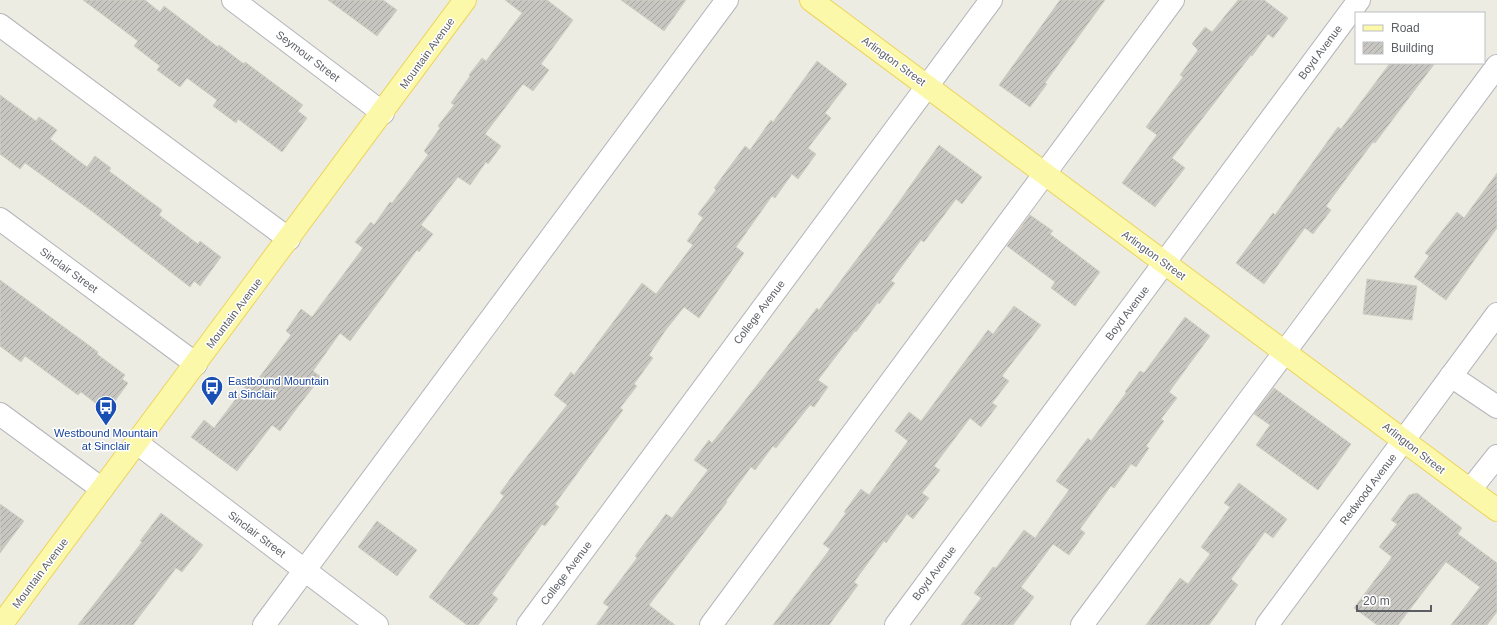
<svg xmlns="http://www.w3.org/2000/svg" width="1497" height="625" font-family="Helvetica,sans-serif">
<style>
.building{fill:url(#building-hatch);stroke:#d2cfc2}
.lines{fill:none;stroke-linecap:round;stroke-linejoin:round}
.minor-casing{stroke:#b4b5ba;stroke-width:24}
.major-casing{stroke:#ecd45d;stroke-width:24}
.minor{stroke:#fff;stroke-width:22}
.major{stroke:#fcf8a9;stroke-width:22}
.labels{text-anchor:middle;dominant-baseline:central;stroke-width:3;stroke-linejoin:round;paint-order:stroke}
.street-label{font-size:11px;fill:#5b5e63;stroke:#fff}
.transit-label{font-size:11px;fill:#164399;stroke:#fff;text-anchor:start}
</style>
<defs>
<pattern id="building-hatch" width="6" height="6" patternUnits="userSpaceOnUse"><rect width="6" height="6" fill="#c8c6c0"/><path d="M-1 1l2-2M0 6l6-6M5 7l2-2" fill="none" stroke="#a5a4a0"/></pattern>
</defs>
<rect width="100%" height="100%" fill="#edece3"/>
<g class="building">
<path d="M 83,0 L 145,0 L 160,12 L 164,6 L 218,47 L 219,45 L 244,64 L 245,62 L 303,105 L 298,111 L 307,118 L 282,152 L 238,119 L 236,123 L 213,106 L 217,100 L 187,78 L 180,87 L 157,70 L 160,66 L 134,46 L 138,41 Z"/>
<path d="M 328,0 L 383,0 L 397,10 L 377,36 Z"/>
<path d="M 505,0 L 547,0 L 573,20 L 541,64 L 549,70 L 533,91 L 523,84 L 485,134 L 501,146 L 488,164 L 486,162 L 470,185 L 458,177 L 421,225 L 433,234 L 419,252 L 417,250 L 350,341 L 340,333 L 313,371 L 321,377 L 300,404 L 280,431 L 272,425 L 237,471 L 191,437 L 204,420 L 214,428 L 250,380 L 255,383 L 291,335 L 286,331 L 301,309 L 312,317 L 363,248 L 355,242 L 371,222 L 374,225 L 390,202 L 392,203 L 428,155 L 424,151 L 440,128 L 438,126 L 454,105 L 451,103 L 470,76 L 469,75 L 482,58 L 486,61 L 522,13 Z"/>
<path d="M 621,0 L 686,0 L 664,31 Z"/>
<path d="M 1060,0 L 1105,0 L 1045,83 L 1047,84 L 1030,107 L 999,85 Z"/>
<path d="M 1238,0 L 1264,0 L 1288,18 L 1273,38 L 1268,34 L 1252,56 L 1251,55 L 1172,158 L 1185,168 L 1155,207 L 1122,183 L 1157,135 L 1146,127 L 1183,77 L 1180,75 L 1198,50 L 1192,44 L 1205,27 L 1212,32 Z"/>
<path d="M 817,61 L 847,84 L 825,113 L 831,118 L 808,148 L 816,154 L 798,179 L 792,174 L 775,198 L 772,196 L 736,247 L 744,253 L 699,318 L 684,307 L 665,331 L 649,355 L 653,358 L 634,384 L 637,386 L 620,408 L 623,410 L 555,504 L 559,507 L 545,526 L 542,524 L 492,594 L 498,599 L 478,625 L 467,625 L 429,597 L 504,496 L 500,493 L 518,468 L 567,405 L 554,395 L 571,372 L 574,375 L 642,283 L 656,294 L 693,245 L 687,241 L 703,218 L 698,214 L 716,190 L 714,188 L 745,146 L 750,150 L 771,120 L 773,122 Z"/>
<path d="M 1390,63 L 1435,63 L 1375,143 L 1373,142 L 1326,206 L 1331,210 L 1313,234 L 1305,228 L 1264,284 L 1236,263 L 1273,213 L 1275,215 L 1338,127 L 1341,129 Z"/>
<path d="M 0,95 L 36,121 L 39,117 L 57,130 L 50,139 L 87,167 L 95,156 L 111,168 L 109,171 L 162,210 L 159,215 L 198,244 L 200,241 L 221,257 L 200,286 L 194,281 L 190,287 L 93,212 L 25,163 L 20,169 L 0,154 Z"/>
<path d="M 939,145 L 982,177 L 962,204 L 956,199 L 924,242 L 921,240 L 891,281 L 895,283 L 879,304 L 878,302 L 856,332 L 855,331 L 818,380 L 828,387 L 814,407 L 810,405 L 776,448 L 773,446 L 755,470 L 751,467 L 726,501 L 727,502 L 649,605 L 675,625 L 596,625 L 609,607 L 603,603 L 637,558 L 635,556 L 666,514 L 672,518 L 708,470 L 694,460 L 709,440 L 712,443 L 817,308 L 819,310 L 889,216 Z"/>
<path d="M 1497,173 L 1497,228 L 1446,300 L 1414,277 L 1429,256 L 1425,253 L 1457,212 L 1464,218 Z"/>
<path d="M 1030,215 L 1053,231 L 1050,234 L 1100,272 L 1075,306 L 1051,288 L 1055,282 L 1007,246 Z"/>
<path d="M 1367,279 L 1417,286 L 1412,320 L 1363,314 Z"/>
<path d="M 0,280 L 98,352 L 97,354 L 125,375 L 122,379 L 128,383 L 107,412 L 81,392 L 78,395 L 25,356 L 21,362 L 0,346 Z"/>
<path d="M 1014,306 L 1041,325 L 1002,376 L 1009,381 L 992,403 L 997,406 L 981,427 L 970,418 L 934,466 L 940,470 L 922,493 L 929,498 L 913,519 L 907,514 L 886,543 L 884,541 L 854,582 L 858,585 L 829,625 L 773,625 L 830,549 L 823,544 L 846,513 L 844,512 L 861,489 L 869,495 L 908,441 L 895,431 L 909,412 L 921,421 L 988,330 L 993,334 Z"/>
<path d="M 1185,317 L 1210,336 L 1169,392 L 1177,398 L 1161,419 L 1164,421 L 1146,446 L 1149,448 L 1136,467 L 1131,464 L 1114,488 L 1111,486 L 1080,529 L 1085,533 L 1069,555 L 1053,544 L 1021,587 L 1034,597 L 1013,625 L 961,625 L 981,598 L 974,593 L 993,567 L 996,568 L 1024,530 L 1035,538 L 1069,490 L 1056,481 L 1088,438 L 1091,441 L 1126,393 L 1125,392 L 1140,371 L 1144,373 Z"/>
<path d="M 1274,388 L 1351,444 L 1318,490 L 1256,445 L 1270,425 L 1254,414 Z"/>
<path d="M 1239,483 L 1287,519 L 1273,538 L 1265,532 L 1231,579 L 1238,585 L 1209,625 L 1146,625 L 1180,578 L 1188,584 L 1210,554 L 1201,547 L 1230,507 L 1224,503 Z"/>
<path d="M 1417,493 L 1462,528 L 1458,534 L 1497,563 L 1497,612 L 1487,625 L 1451,625 L 1480,587 L 1446,562 L 1398,625 L 1377,625 L 1354,608 L 1392,557 L 1379,547 L 1397,524 L 1391,520 L 1409,495 Z"/>
<path d="M 0,504 L 24,521 L 0,553 Z"/>
<path d="M 161,513 L 203,545 L 182,572 L 176,568 L 133,625 L 78,625 L 142,542 L 140,541 Z"/>
<path d="M 377,521 L 417,550 L 397,576 L 358,547 Z"/>
</g>
<g class="lines">
<g class="minor-casing">
<g id="minor">
<path d="M 233,0 L 383,113"/>
<path d="M 0,25 L 289,239"/>
<path d="M 0,219 L 196,364"/>
<path d="M 1451,376 L 1497,407"/>
<path d="M 0,414 L 102,489"/>
<path d="M 137,443 L 377,625"/>
<path d="M 1470,490 L 1497,456"/>
<path d="M 264,625 L 727,0"/>
<path d="M 528,625 L 991,0"/>
<path d="M 711,625 L 1173,0"/>
<path d="M 896,625 L 1359,0"/>
<path d="M 1082,625 L 1497,66"/>
<path d="M 1267,625 L 1497,314"/>
</g>
</g>
<g class="major-casing">
<g id="major">
<path d="M 811,0 L 1497,510"/>
<path d="M 1,625 L 465,0"/>
</g>
</g>
<use href="#minor" class="minor"/>
<use href="#major" class="major"/>
</g>
<defs>
<g id="bus-pin" transform="scale(1.15)"><path d="M0 17L-7.5 6A9.5 9.5 0 1 1 7.5 6Z" fill="#1a4fb4" stroke="#fff"/><path d="M-5-6H5V4H4V6H2V4H-2V6H-4V4H-5ZM-3.5-4V0h7V-4ZM-3.5 1.2v1.5H-2V1.2ZM2 1.2v1.5H3.5V1.2Z" fill="#fff"/></g>
</defs>
<g fill-rule="evenodd">
<use href="#bus-pin" x="212" y="387"/>
<use href="#bus-pin" x="106" y="407"/>
</g>
<g class="labels">
<g class="street-label">
<text transform="translate(1320 52) rotate(-53)">Boyd Avenue</text>
<text transform="translate(427 53) rotate(-54)">Mountain Avenue</text>
<text transform="translate(308 56) rotate(37)">Seymour Street</text>
<text transform="translate(894 61) rotate(36)">Arlington Street</text>
<text transform="translate(1154 255) rotate(36)">Arlington Street</text>
<text transform="translate(69 270) rotate(36)">Sinclair Street</text>
<text transform="translate(759 312) rotate(-53)">College Avenue</text>
<text transform="translate(234 313) rotate(-53)">Mountain Avenue</text>
<text transform="translate(1127 313) rotate(-53)">Boyd Avenue</text>
<text transform="translate(1414 448) rotate(38)">Arlington Street</text>
<text transform="translate(1368 489) rotate(-53)">Redwood Avenue</text>
<text transform="translate(257 534) rotate(37)">Sinclair Street</text>
<text transform="translate(40 573) rotate(-53)">Mountain Avenue</text>
<text transform="translate(566 573) rotate(-53)">College Avenue</text>
<text transform="translate(934 573) rotate(-53)">Boyd Avenue</text>
</g>
<g class="transit-label">
<text x="228" y="381">Eastbound Mountain<tspan x="228" dy="13">at Sinclair</tspan></text>
<text x="106" y="433" text-anchor="middle">Westbound Mountain<tspan x="106" dy="13">at Sinclair</tspan></text>
</g>
</g>
<rect x="1355" y="12" width="130" height="52" fill="#ffffff" stroke="#bdbfc1"/>
<rect x="1363" y="25" width="20" height="6" fill="#fcf8a9" stroke="#bdbfc1"/>
<text x="1391" y="32" font-size="12" fill="#5b5e63">Road</text>
<rect x="1363" y="42" width="20" height="12" fill="url(#building-hatch)" stroke="#bdbfc1"/>
<text x="1391" y="52" font-size="12" fill="#5b5e63">Building</text>
<path d="M1357 605v6h74v-6" fill="none" stroke="#5b5e63" stroke-width="2"/>
<text x="1363" y="605" font-size="12" fill="#5b5e63" stroke="#ffffff" stroke-width="3" paint-order="stroke">20 m</text>
</svg>
